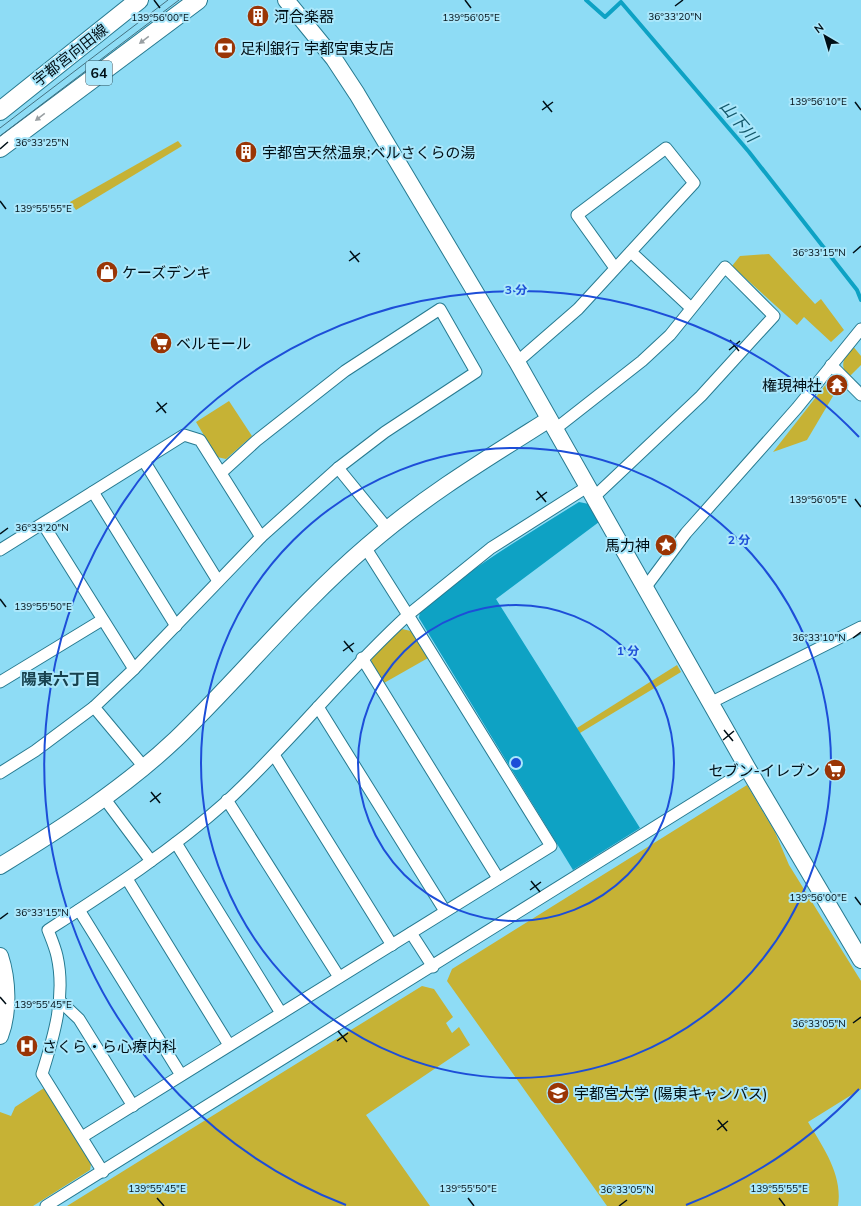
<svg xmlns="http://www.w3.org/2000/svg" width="861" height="1206" font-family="Mulish,'Noto Sans JP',sans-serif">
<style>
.green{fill:#c6b235}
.water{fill:#0ea2c4}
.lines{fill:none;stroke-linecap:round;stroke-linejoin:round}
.stream{stroke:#0ea2c4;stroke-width:4}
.street-casing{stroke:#277a90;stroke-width:13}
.secondary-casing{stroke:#277a90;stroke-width:18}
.primary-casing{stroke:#277a90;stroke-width:20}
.street{stroke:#fff;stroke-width:11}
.secondary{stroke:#fff;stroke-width:16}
.primary{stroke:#fff;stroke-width:18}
.tram{stroke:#447181;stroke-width:1}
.oneway{fill:#999fa2}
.ticks{fill:none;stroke:#000f16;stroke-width:1.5}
.ring{fill:none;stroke:#1d4ed8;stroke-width:2}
.labels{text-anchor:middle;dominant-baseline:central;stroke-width:4;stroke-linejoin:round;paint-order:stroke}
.shield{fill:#aae7fb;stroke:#33505b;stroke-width:1}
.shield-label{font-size:14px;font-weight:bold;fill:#000f16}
.poi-label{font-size:15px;fill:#000f16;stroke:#aae7fb;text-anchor:start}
.street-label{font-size:15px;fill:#000f16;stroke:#aae7fb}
.water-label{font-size:16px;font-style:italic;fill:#13586b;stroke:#aae7fb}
.neighbourhood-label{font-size:16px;font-weight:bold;fill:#18424e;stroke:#aae7fb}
.ticks-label{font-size:10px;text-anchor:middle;fill:#000f16;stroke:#aae7fb;stroke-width:4;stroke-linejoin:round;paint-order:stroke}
.centre{fill:#1d4ed8;stroke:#aae7fb;stroke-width:2}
.ring-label{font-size:12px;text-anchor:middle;font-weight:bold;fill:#1d4ed8;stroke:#aae7fb;stroke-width:4;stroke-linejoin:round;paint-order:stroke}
</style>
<rect width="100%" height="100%" fill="#8edcf5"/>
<g class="green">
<path d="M 178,141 L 182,146 L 76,210 L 70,202 Z"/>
<path d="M 769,254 L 815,304 L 821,299 L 844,330 L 831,342 L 804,317 L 797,325 L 732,266 L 740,256 Z"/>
<path d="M 852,345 L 861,356 L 861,365 L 849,377 C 838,365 845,357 852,345 Z"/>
<path d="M 827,383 L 836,391 L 807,440 L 773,452 Z"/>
<path d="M 229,401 L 252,436 L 226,459 L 217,457 L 196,422 Z"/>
<path d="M 402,629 L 411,631 L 428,658 L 384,683 L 371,662 L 373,654 Z"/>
<path d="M 677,665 L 681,672 L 580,733 L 577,728 Z"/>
<path d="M 747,785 L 775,832 L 789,865 L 861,981 L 861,1089 L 808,1122 C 823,1147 843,1175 838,1206 L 607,1206 L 447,981 L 452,969 Z"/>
<path d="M 422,986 L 434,989 L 453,1017 L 446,1023 L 452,1033 L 459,1027 L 470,1045 L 366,1115 L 430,1206 L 67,1206 Z"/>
<path d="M 44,1088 L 91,1164 L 90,1170 L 33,1206 L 0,1206 L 0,1112 L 11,1116 L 15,1107 Z"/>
</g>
<path class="water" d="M 579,502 L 589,504 L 599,522 L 496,599 L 640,828 L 573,870 L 419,618 L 420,610 C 470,569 524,536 579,502 Z"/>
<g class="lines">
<path class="stream" d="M 586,0 L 605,17 L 621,2 L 749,152 L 857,290 L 861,300"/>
<g class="street-casing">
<g id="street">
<path d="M 631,252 L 691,308"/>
<path d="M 517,362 L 578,309 L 694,183 L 666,148 L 577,215 L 615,268"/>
<path d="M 831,365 L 861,395"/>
<path d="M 554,430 L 642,361 L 670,335 L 725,267 L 774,316 L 701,396 L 593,498"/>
<path d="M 144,461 L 218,581"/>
<path d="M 338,468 L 387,528"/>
<path d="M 93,492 L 176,626"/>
<path d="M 43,524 L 134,669"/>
<path d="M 0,550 L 184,435 L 200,440 L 261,537 L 338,468 L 385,432 L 476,372 L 440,309 L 345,371 L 256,441 L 221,473"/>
<path d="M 645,588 L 686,533 L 797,408 L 861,329"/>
<path d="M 362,658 L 498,878"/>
<path d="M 0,682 L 102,620"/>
<path d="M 710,703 L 861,627"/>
<path d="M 318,707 L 445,911"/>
<path d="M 274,755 L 392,945"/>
<path d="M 144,767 L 94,707 L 134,669 L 261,537"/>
<path d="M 0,773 L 35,751 L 94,707"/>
<path d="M 104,798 L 151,861"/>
<path d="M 227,800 L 339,977"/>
<path d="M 176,843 L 281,1013"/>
<path d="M 127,879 L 229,1045"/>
<path d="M 79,910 L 181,1075"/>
<path d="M 411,933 L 433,967"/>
<path d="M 60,1001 L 79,1019 L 133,1106"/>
<path d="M 82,1137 L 551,846 L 408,615 L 491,548 L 587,487"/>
<path d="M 103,1172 L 42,1074 C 54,1036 66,996 57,956 C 55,947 51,938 48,930 C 110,890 172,850 227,801 C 291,742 344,673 408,615 L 365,547"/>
<path d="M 46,1206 L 748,769"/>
</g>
</g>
<g class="secondary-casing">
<g id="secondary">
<path d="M 286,0 L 334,59 L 357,94 L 517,362 L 748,769 L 861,960"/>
<path d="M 0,866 C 62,828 123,789 176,739 C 241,676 298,605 367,546 C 423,497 486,459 548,420"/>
<path d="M 0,956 C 8,980 9,1013 0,1036"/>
</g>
</g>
<g class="primary-casing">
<g id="primary">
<path d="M 0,111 L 139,0"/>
<path d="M 0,148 L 198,0"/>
</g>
</g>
<use href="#street" class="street"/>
<use href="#secondary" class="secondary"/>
<use href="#primary" class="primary"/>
<g class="tram">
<path d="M 0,128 L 168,0"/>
<path d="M 0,136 L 179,0"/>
</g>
</g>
<defs><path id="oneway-solid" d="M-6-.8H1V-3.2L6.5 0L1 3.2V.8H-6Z"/></defs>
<g class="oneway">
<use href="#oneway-solid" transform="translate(144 40) rotate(143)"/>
<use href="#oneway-solid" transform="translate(40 117) rotate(143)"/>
</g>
<path class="ticks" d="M 154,0 L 160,8M 465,0 L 471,8M 675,6 L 683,0M 543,101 L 552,112M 855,102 L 861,110M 542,110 L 553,102M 0,149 L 8,142M 0,201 L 6,209M 350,251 L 359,262M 853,253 L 861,246M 349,261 L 360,253M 730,340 L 739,351M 729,350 L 740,341M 157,402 L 166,413M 156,412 L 167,403M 537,491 L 546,502M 855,499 L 861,507M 536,500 L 547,492M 0,534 L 8,528M 0,599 L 6,607M 853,638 L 861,632M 344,641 L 353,652M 343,651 L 354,643M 724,730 L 733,741M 723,740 L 734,731M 151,792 L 160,803M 150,802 L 161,793M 531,881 L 540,892M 530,890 L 541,882M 855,897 L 861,905M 0,919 L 8,913M 0,997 L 6,1004M 853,1023 L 861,1017M 338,1031 L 347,1042M 337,1041 L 348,1033M 718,1120 L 727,1131M 717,1130 L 728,1121M 157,1198 L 164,1206M 468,1198 L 474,1206M 779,1198 L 785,1206M 619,1206 L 627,1200"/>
<g class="ring">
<circle cx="516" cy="763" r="158"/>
<circle cx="516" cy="763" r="315"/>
<path d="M859 1089A473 473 0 0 1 686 1205M346 1205A473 473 0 1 1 859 437"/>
</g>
<defs>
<g id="building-disc" transform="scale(1.15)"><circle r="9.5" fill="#9a3505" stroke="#aae7fb"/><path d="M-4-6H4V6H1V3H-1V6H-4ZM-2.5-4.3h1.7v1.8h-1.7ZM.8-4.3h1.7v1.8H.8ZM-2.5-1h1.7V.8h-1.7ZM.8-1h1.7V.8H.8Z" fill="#fff"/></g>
<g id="bank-disc" transform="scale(1.15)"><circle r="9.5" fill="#9a3505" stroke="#aae7fb"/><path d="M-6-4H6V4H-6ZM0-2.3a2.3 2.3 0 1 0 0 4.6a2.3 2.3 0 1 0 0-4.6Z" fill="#fff"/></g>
<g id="shop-disc" transform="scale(1.15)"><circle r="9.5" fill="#9a3505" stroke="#aae7fb"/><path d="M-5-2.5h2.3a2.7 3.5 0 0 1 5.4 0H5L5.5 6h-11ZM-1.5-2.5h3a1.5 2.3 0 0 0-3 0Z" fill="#fff"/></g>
<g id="supermarket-disc" transform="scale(1.15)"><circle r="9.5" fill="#9a3505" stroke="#aae7fb"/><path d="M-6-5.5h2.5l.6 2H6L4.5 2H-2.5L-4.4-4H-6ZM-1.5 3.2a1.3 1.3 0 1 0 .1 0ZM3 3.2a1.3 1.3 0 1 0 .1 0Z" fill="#fff"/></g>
<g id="temple-disc" transform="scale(1.15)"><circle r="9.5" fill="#9a3505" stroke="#aae7fb"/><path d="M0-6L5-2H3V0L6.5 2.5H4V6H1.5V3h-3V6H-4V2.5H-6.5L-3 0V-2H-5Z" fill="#fff"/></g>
<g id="sight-disc" transform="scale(1.15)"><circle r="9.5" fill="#9a3505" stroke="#aae7fb"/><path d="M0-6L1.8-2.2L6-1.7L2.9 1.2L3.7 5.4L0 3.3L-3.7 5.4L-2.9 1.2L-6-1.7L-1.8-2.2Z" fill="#fff"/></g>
<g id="hospital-disc" transform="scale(1.15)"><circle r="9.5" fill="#9a3505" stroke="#aae7fb"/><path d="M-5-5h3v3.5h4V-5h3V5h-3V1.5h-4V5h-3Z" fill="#fff"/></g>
<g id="university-disc" transform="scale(1.15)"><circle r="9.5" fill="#9a3505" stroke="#aae7fb"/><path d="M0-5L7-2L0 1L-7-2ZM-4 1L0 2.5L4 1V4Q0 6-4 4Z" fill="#fff"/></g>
</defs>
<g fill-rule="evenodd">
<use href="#building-disc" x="258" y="16"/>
<use href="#bank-disc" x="225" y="48"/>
<use href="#building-disc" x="246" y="152"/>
<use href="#shop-disc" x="107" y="272"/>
<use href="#supermarket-disc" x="161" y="343"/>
<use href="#temple-disc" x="837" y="385"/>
<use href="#sight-disc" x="666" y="545"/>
<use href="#supermarket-disc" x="835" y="770"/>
<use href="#hospital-disc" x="27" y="1046"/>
<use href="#university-disc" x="558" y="1093"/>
</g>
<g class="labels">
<rect class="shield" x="86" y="61" width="26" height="24" rx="3"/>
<g class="shield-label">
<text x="99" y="73">64</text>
</g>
<g class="poi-label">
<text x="274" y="16">河合楽器</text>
<text x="240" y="48">足利銀行 宇都宮東支店</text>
<text x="262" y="152">宇都宮天然温泉;ベルさくらの湯</text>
<text x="122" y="272">ケーズデンキ</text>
<text x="176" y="343">ベルモール</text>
<text x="822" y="385" text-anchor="end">権現神社</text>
<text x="650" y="545" text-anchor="end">馬力神</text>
<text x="820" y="770" text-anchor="end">セブン-イレブン</text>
<text x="42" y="1046">さくら・ら心療内科</text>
<text x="574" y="1093">宇都宮大学 (陽東キャンパス)</text>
</g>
<g class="street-label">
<text transform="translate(70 55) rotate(-38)">宇都宮向田線</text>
</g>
<g class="water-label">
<text transform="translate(739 121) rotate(50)">山下川</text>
</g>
<g class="neighbourhood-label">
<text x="61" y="679">陽東六丁目</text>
</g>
</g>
<g class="ticks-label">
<text x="675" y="20">36°33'20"N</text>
<text x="160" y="21">139°56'00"E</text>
<text x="471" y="21">139°56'05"E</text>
<text x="818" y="105">139°56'10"E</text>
<text x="42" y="146">36°33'25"N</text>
<text x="43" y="212">139°55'55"E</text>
<text x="819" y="256">36°33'15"N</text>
<text x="818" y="503">139°56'05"E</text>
<text x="42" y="531">36°33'20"N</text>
<text x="43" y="610">139°55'50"E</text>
<text x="819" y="641">36°33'10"N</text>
<text x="818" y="901">139°56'00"E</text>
<text x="42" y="916">36°33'15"N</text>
<text x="43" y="1008">139°55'45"E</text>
<text x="819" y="1027">36°33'05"N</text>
<text x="157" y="1192">139°55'45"E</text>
<text x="468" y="1192">139°55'50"E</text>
<text x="779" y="1192">139°55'55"E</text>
<text x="627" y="1193">36°33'05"N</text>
</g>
<circle cx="516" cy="763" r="6" class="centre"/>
<g class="ring-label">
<text x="516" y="294">3 分</text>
<text x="739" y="544">2 分</text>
<text x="628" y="655">1 分</text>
</g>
<g transform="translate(825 36) rotate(322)" stroke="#aae7fb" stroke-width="3" paint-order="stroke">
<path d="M0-3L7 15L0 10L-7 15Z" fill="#000f16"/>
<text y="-6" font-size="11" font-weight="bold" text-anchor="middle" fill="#000f16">N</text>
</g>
</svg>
